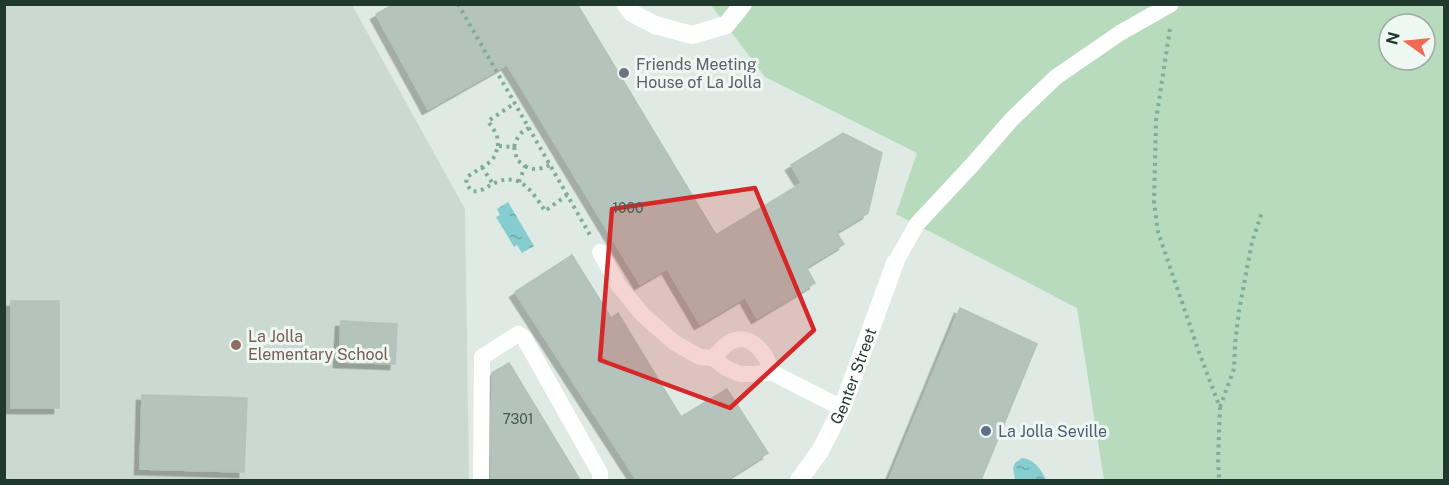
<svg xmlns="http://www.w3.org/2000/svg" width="1449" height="485" font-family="'Public Sans',sans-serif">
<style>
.built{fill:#ccd9d2}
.grass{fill:#b7dbbc;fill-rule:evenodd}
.water{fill:url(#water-ripples)}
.building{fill:#b4c4bc;stroke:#b1c3b9;stroke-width:1.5;filter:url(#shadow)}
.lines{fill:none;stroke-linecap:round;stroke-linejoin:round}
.path{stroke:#7fad99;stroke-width:4;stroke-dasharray:3 4.5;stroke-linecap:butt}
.lane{stroke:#fff;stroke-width:16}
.street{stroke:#fff;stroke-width:18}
.marked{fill:#d62828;fill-opacity:0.2;stroke:#d62828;stroke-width:4.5;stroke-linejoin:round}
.worship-dot{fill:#6b7280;stroke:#eef7f1;stroke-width:2}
.education-dot{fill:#8d6e63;stroke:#eef7f1;stroke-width:2}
.service-dot{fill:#5c6f8a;stroke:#eef7f1;stroke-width:2}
.labels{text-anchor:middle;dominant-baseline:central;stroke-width:6;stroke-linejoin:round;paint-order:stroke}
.number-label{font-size:14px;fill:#455c52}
.worship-label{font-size:16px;fill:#5b616d;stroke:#eef7f1;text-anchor:start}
.education-label{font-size:16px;fill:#785e54;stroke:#eef7f1;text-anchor:start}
.street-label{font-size:16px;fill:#20392f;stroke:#eef7f1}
.service-label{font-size:16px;fill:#4e5e75;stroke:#eef7f1;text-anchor:start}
</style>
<defs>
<pattern id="water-ripples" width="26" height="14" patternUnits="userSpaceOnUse" patternTransform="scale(1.5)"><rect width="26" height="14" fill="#86cdcf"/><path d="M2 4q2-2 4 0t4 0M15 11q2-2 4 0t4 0" fill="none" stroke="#6da7a8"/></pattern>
<filter id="shadow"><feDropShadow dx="-5.5" dy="5.5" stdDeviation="0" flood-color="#0004"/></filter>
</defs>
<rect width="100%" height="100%" fill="#deeae3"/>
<path class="built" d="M 4,5 L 352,5 L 465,209 L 469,480 L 5,480 Z"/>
<path class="grass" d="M 711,5 L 1444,5 L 1444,480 L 1104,480 L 1077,308 L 896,214 L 917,153 L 765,77 ZM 1389,24 L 1425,24 L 1425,60 L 1389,60 Z"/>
<g class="water">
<path d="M 508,202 L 534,246 L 522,253 L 517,245 L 514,247 L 496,217 L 500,215 L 497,209 Z"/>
<path d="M 1022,458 C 1034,459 1042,470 1046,480 L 1015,480 L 1013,468 L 1015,463 Z"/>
</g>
<g class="building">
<path d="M 394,4 L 577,4 L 716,235 L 802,183 L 791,165 L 843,133 L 882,153 L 868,213 L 836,232 L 844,244 L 806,267 L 815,283 L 757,318 L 745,297 L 700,324 L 667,268 L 640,284 L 507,64 L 428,109 L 376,14 Z"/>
<path d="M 572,255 L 611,318 L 618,313 L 681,417 L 727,389 L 768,453 L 725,480 L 637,480 L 515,292 Z"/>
<rect x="11" y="301" width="48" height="107"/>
<path d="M 960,308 L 1037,344 L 981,480 L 889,480 Z"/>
<path d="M 341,321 L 397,324 L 395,364 L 339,362 Z"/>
<path d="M 509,363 L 580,480 L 491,480 L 492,373 Z"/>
<path d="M 142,395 L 247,398 L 244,472 L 140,469 Z"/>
</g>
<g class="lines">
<g class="path">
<path d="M 458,4 L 590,235"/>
<path d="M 1170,29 L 1156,120 L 1154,202 L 1158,232 L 1199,352 L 1220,408 L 1218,458 L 1219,480"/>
<path d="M 498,146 L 497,135 L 488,121 L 515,103"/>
<path d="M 514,147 C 517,137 520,132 529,128"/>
<path d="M 525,166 C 534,171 541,169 550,165"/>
<path d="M 482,167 L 493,184"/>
<path d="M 519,182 L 525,166 L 517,160 L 514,147 L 498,146 L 495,156 L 490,162 L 467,177 L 466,184 L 472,191 C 482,193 488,185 497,182 C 521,172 534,194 545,211 L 567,195"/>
<path d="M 1220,407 L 1234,369 L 1235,344 L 1239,311 L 1252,242 L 1262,212"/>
</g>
<g class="lane">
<path d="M 600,252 L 619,286 L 643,315 L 675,343 L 700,357 L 713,358"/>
<path d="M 895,263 L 917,224 L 972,165 L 1012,119 L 1056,77 L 1120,33 L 1171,4"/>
<path d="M 771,372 C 767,352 748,329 727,344 C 722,348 717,354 713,358 L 726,368 L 740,374 L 756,374 L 771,372 L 842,408"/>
<path d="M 481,480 L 482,357 L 518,334 L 524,338 L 600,473 L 600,480"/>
</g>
<g class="street">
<path d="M 625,4 L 632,13 L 655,25 L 692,35 L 726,25 L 743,4"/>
<path id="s1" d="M 799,480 L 820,451 L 842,408 L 895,263"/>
</g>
</g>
<path class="marked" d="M 755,188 L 814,330 L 730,408 L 600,360 L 612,209 Z"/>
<circle class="worship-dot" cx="624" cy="73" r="6"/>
<circle class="education-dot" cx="236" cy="345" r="6"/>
<circle class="service-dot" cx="986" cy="431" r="6"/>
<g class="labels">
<g class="number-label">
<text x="628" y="208">1000</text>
<text x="518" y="419">7301</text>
</g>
<g class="worship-label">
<text x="636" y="64">Friends Meeting<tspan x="636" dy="18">House of La Jolla</tspan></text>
</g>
<g class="education-label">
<text x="248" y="336">La Jolla<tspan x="248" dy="18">Elementary School</tspan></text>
</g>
<g class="street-label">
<text stroke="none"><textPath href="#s1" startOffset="118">Genter Street</textPath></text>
</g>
<g class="service-label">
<text x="998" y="431">La Jolla Seville</text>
</g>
</g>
<rect width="1449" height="485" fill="none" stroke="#20392f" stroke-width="12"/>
<g transform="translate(1407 42) rotate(285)"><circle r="28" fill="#eef7f1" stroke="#9caba3" stroke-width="1.5"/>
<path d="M0-4.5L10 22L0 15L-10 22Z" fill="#f16955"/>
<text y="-9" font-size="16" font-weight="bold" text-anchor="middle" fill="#20392f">N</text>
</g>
</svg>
